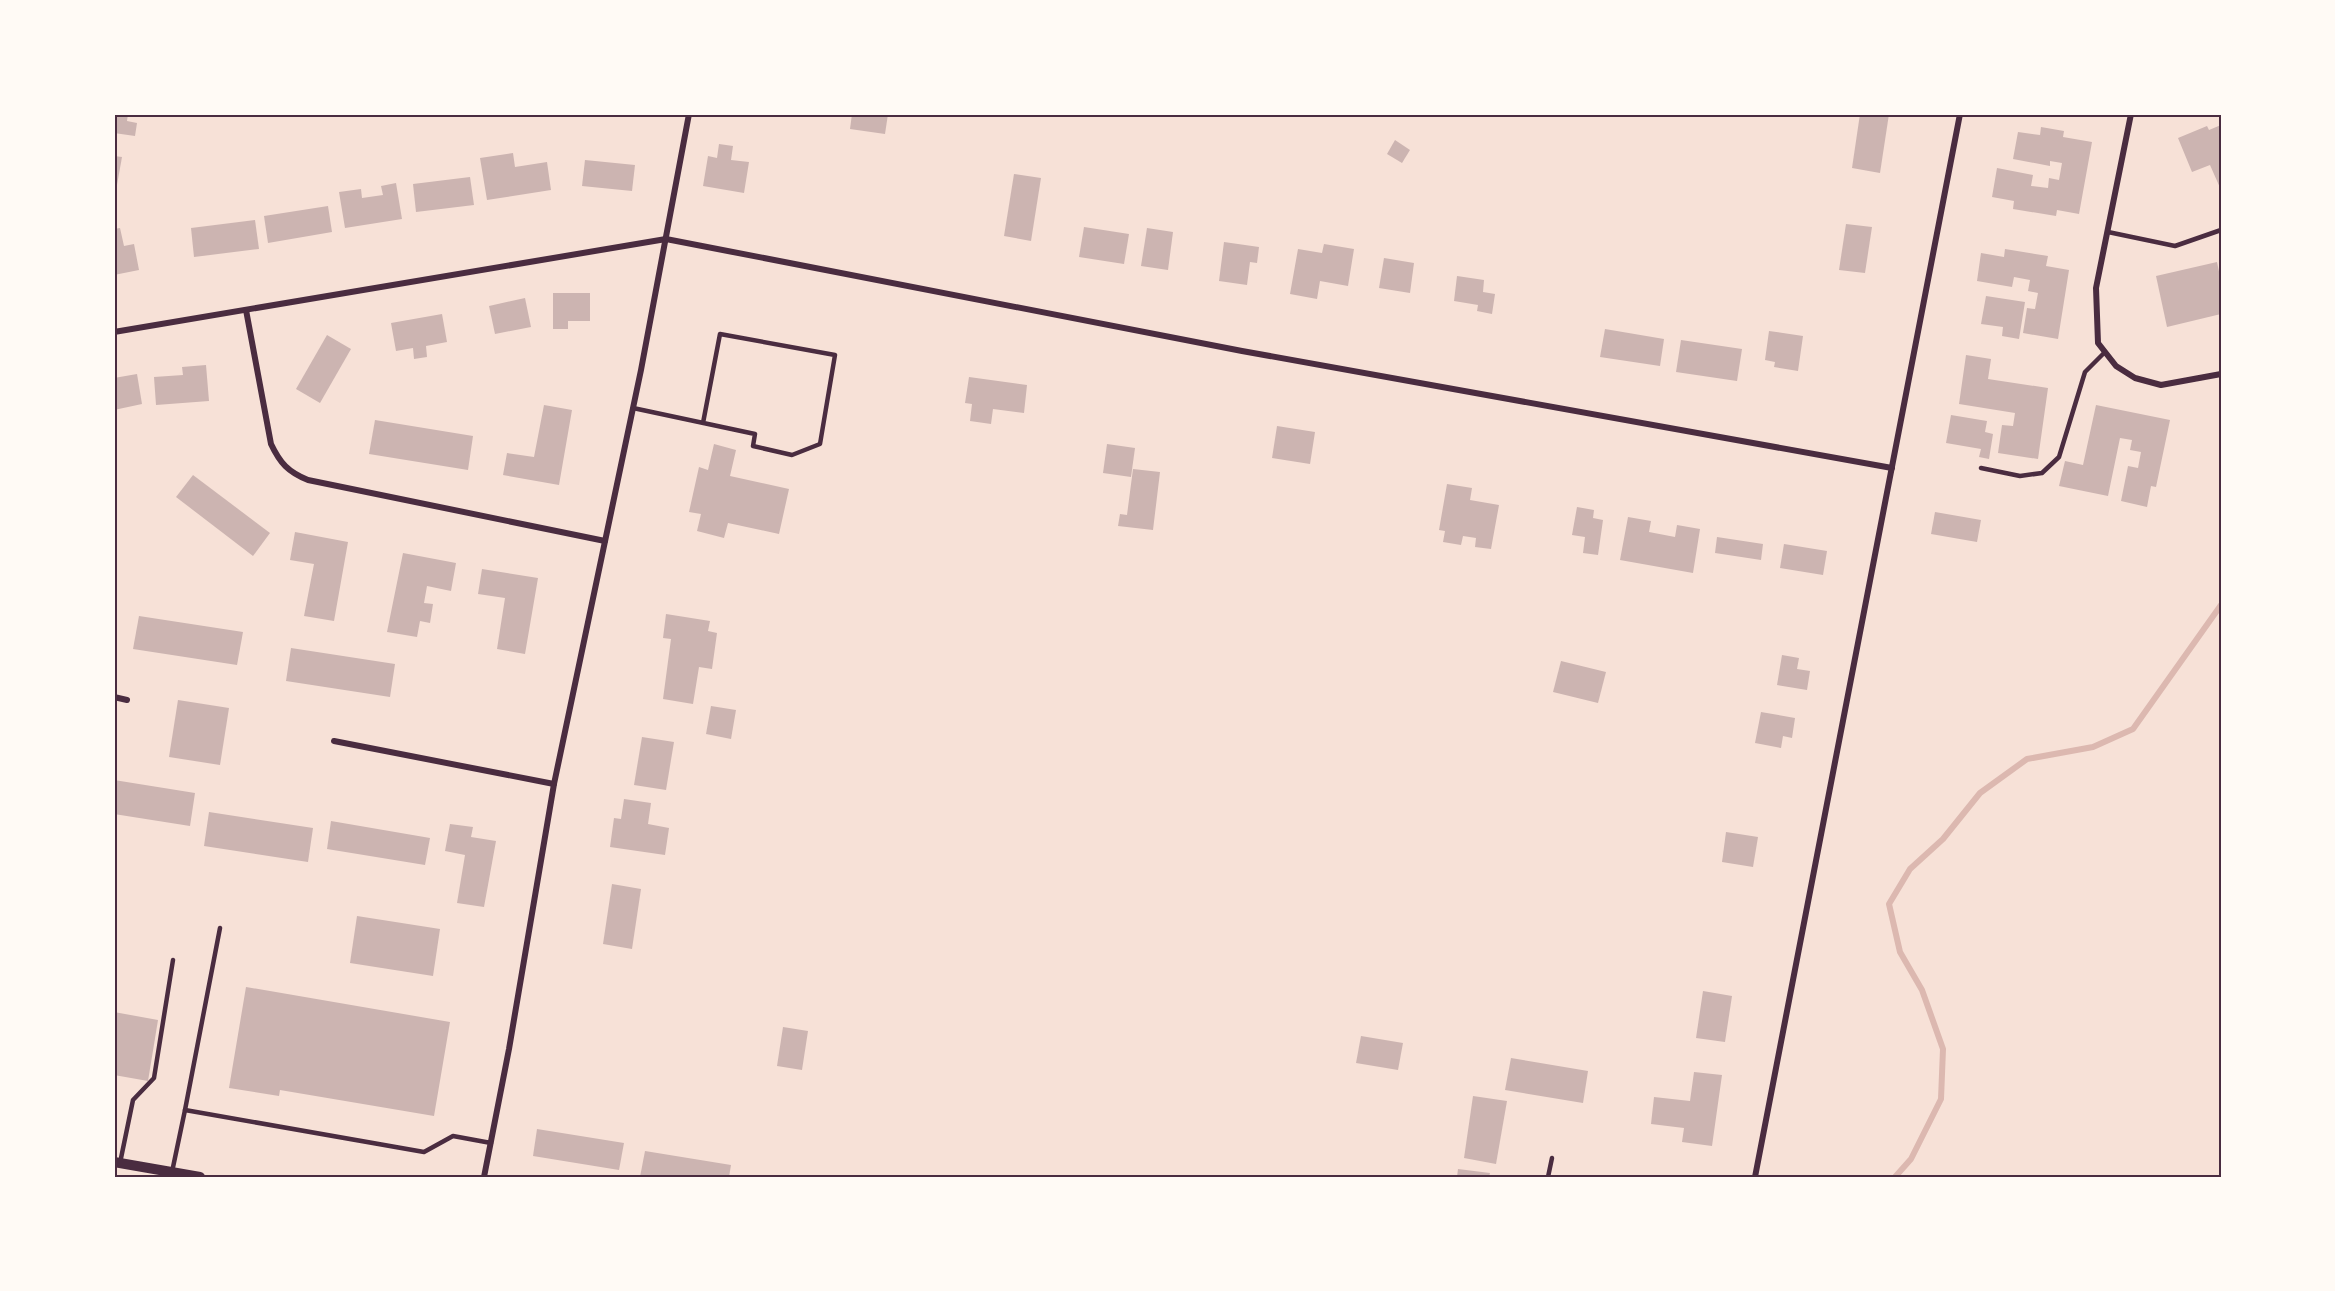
<svg xmlns="http://www.w3.org/2000/svg" width="2335" height="1291" font-family="Mulish,sans-serif">
<style>
.lines{fill:none;stroke-linecap:round;stroke-linejoin:round}
.stream{stroke:#dcb8b0;stroke-width:6}
.building{fill:#ccb4b1}
.service{stroke:#4a2c40;stroke-width:4.5}
.minor{stroke:#4a2c40;stroke-width:6}
.tertiary{stroke:#4a2c40;stroke-width:10}
.neatline{fill:none;stroke:#4a2c40;stroke-width:2}
</style>
<rect width="100%" height="100%" fill="#f7e1d7"/>
<g class="lines">
<path class="stream" d="M 1895,1177 L 1911,1159 L 1941,1099 L 1943,1049 L 1922,990 L 1900,952 L 1889,904 L 1910,869 L 1943,839 L 1980,793 L 2027,759 L 2093,747 L 2133,729 L 2221,605"/>
</g>
<g class="building">
<path d="M 114,114 L 128,114 L 127,121 L 137,123 L 135,136 L 114,133 Z"/>
<path d="M 852,114 L 888,114 L 885,134 L 850,129 Z"/>
<path d="M 1860,114 L 1889,114 L 1880,173 L 1852,168 Z"/>
<path d="M 2221,125 L 2221,190 L 2210,165 L 2192,172 L 2178,138 L 2207,126 L 2209,130 Z"/>
<path d="M 2041,127 L 2064,131 L 2063,137 L 2092,142 L 2079,214 L 2057,210 L 2056,216 L 2013,209 L 2014,201 L 1992,197 L 1997,168 L 2033,175 L 2031,186 L 2048,188 L 2049,178 L 2059,180 L 2062,163 L 2050,161 L 2050,166 L 2013,159 L 2018,132 L 2040,135 Z"/>
<path d="M 1395,140 L 1410,150 L 1402,163 L 1387,154 Z"/>
<path d="M 719,144 L 733,146 L 731,160 L 749,162 L 744,193 L 703,186 L 708,156 L 717,158 Z"/>
<path d="M 513,153 L 515,167 L 547,162 L 551,190 L 487,200 L 480,158 Z"/>
<path d="M 114,156 L 122,157 L 115,196 L 114,196 Z"/>
<path d="M 585,160 L 635,165 L 632,191 L 582,186 Z"/>
<path d="M 1014,174 L 1041,178 L 1031,241 L 1004,236 Z"/>
<path d="M 470,177 L 474,205 L 416,212 L 413,184 Z"/>
<path d="M 396,183 L 402,219 L 345,228 L 339,192 L 361,189 L 362,198 L 383,195 L 381,186 Z"/>
<path d="M 328,206 L 332,232 L 268,243 L 264,216 Z"/>
<path d="M 255,220 L 259,249 L 194,257 L 191,228 Z"/>
<path d="M 1846,224 L 1872,227 L 1865,273 L 1839,270 Z"/>
<path d="M 1084,227 L 1129,234 L 1124,264 L 1079,257 Z"/>
<path d="M 120,228 L 124,246 L 134,244 L 139,270 L 114,275 L 114,229 Z"/>
<path d="M 1147,228 L 1173,232 L 1168,270 L 1141,266 Z"/>
<path d="M 1224,242 L 1259,247 L 1257,263 L 1250,262 L 1247,285 L 1219,281 Z"/>
<path d="M 1324,244 L 1354,249 L 1348,286 L 1320,281 L 1317,299 L 1290,294 L 1298,249 L 1322,253 Z"/>
<path d="M 2005,249 L 2048,256 L 2046,266 L 2069,270 L 2058,339 L 2023,333 L 2027,308 L 2035,309 L 2038,293 L 2028,291 L 2030,280 L 2014,277 L 2012,287 L 1977,281 L 1981,253 L 2004,257 Z"/>
<path d="M 1384,258 L 1414,263 L 1410,293 L 1379,288 Z"/>
<path d="M 2217,262 L 2221,281 L 2221,314 L 2167,327 L 2156,276 Z"/>
<path d="M 1457,276 L 1484,280 L 1483,292 L 1495,294 L 1492,314 L 1477,311 L 1478,305 L 1454,301 Z"/>
<path d="M 553,293 L 590,293 L 590,321 L 568,321 L 568,329 L 553,329 Z"/>
<path d="M 1986,296 L 2025,302 L 2019,339 L 2002,336 L 2003,327 L 1981,324 Z"/>
<path d="M 525,298 L 531,327 L 495,334 L 489,306 Z"/>
<path d="M 442,314 L 447,342 L 426,346 L 427,357 L 414,359 L 413,348 L 396,351 L 391,323 Z"/>
<path d="M 1605,329 L 1664,339 L 1660,366 L 1600,357 Z"/>
<path d="M 1769,331 L 1803,336 L 1798,371 L 1774,367 L 1775,362 L 1765,360 Z"/>
<path d="M 327,335 L 351,349 L 320,403 L 296,389 Z"/>
<path d="M 1681,340 L 1742,349 L 1737,381 L 1676,372 Z"/>
<path d="M 1966,355 L 1991,359 L 1988,379 L 2048,388 L 2038,459 L 1998,453 L 2002,425 L 2013,426 L 2015,413 L 1959,404 Z"/>
<path d="M 206,365 L 209,401 L 156,405 L 154,377 L 183,375 L 182,367 Z"/>
<path d="M 137,374 L 142,404 L 114,410 L 114,378 Z"/>
<path d="M 969,377 L 1027,385 L 1024,413 L 993,409 L 991,424 L 970,421 L 972,404 L 965,403 Z"/>
<path d="M 544,405 L 572,410 L 559,485 L 503,475 L 507,453 L 534,457 Z"/>
<path d="M 2096,405 L 2170,420 L 2156,487 L 2151,486 L 2147,507 L 2121,501 L 2128,466 L 2138,468 L 2141,452 L 2130,450 L 2132,440 L 2120,438 L 2108,496 L 2059,486 L 2065,461 L 2083,465 Z"/>
<path d="M 1951,415 L 1987,421 L 1985,432 L 1993,434 L 1989,459 L 1979,457 L 1981,449 L 1946,443 Z"/>
<path d="M 375,420 L 473,436 L 468,470 L 369,454 Z"/>
<path d="M 1277,426 L 1315,432 L 1310,464 L 1272,458 Z"/>
<path d="M 714,444 L 736,450 L 730,476 L 789,489 L 779,534 L 728,523 L 724,538 L 697,531 L 701,514 L 689,512 L 699,467 L 708,470 Z"/>
<path d="M 1107,444 L 1135,448 L 1131,477 L 1103,473 Z"/>
<path d="M 1133,469 L 1160,472 L 1153,530 L 1118,526 L 1120,514 L 1127,515 Z"/>
<path d="M 193,475 L 270,533 L 253,556 L 176,497 Z"/>
<path d="M 1447,484 L 1472,488 L 1470,500 L 1499,505 L 1491,549 L 1475,547 L 1476,538 L 1463,536 L 1461,545 L 1443,542 L 1445,531 L 1439,530 Z"/>
<path d="M 1577,507 L 1594,510 L 1593,518 L 1603,520 L 1598,555 L 1583,553 L 1585,537 L 1572,535 Z"/>
<path d="M 1935,512 L 1981,520 L 1977,542 L 1931,534 Z"/>
<path d="M 1628,517 L 1651,521 L 1649,532 L 1675,537 L 1677,525 L 1700,529 L 1693,573 L 1620,560 Z"/>
<path d="M 295,532 L 348,542 L 334,621 L 304,616 L 314,564 L 290,560 Z"/>
<path d="M 1717,537 L 1763,544 L 1761,560 L 1715,553 Z"/>
<path d="M 1784,544 L 1827,551 L 1823,575 L 1780,568 Z"/>
<path d="M 403,553 L 456,563 L 451,591 L 427,586 L 424,603 L 433,604 L 430,623 L 420,621 L 417,637 L 387,632 Z"/>
<path d="M 482,569 L 538,578 L 525,654 L 497,649 L 505,598 L 478,594 Z"/>
<path d="M 666,614 L 710,621 L 708,631 L 717,633 L 712,669 L 699,667 L 693,704 L 663,699 L 671,639 L 663,638 Z"/>
<path d="M 139,616 L 243,632 L 237,665 L 133,649 Z"/>
<path d="M 291,648 L 395,664 L 390,697 L 286,681 Z"/>
<path d="M 1782,655 L 1799,658 L 1797,669 L 1810,671 L 1807,690 L 1777,685 Z"/>
<path d="M 1561,661 L 1606,672 L 1598,703 L 1553,692 Z"/>
<path d="M 178,700 L 229,708 L 220,765 L 169,757 Z"/>
<path d="M 711,706 L 736,710 L 731,739 L 706,734 Z"/>
<path d="M 1761,712 L 1795,718 L 1792,738 L 1783,736 L 1781,748 L 1755,743 Z"/>
<path d="M 642,737 L 674,742 L 666,790 L 634,785 Z"/>
<path d="M 114,780 L 195,793 L 190,826 L 114,814 Z"/>
<path d="M 624,799 L 651,803 L 648,824 L 669,828 L 665,855 L 610,847 L 614,818 L 621,819 Z"/>
<path d="M 209,812 L 313,828 L 308,862 L 204,846 Z"/>
<path d="M 331,821 L 430,838 L 425,865 L 327,849 Z"/>
<path d="M 450,824 L 473,827 L 471,837 L 496,841 L 484,907 L 457,903 L 465,855 L 445,851 Z"/>
<path d="M 1726,832 L 1758,837 L 1753,867 L 1722,862 Z"/>
<path d="M 612,884 L 641,889 L 632,949 L 603,944 Z"/>
<path d="M 357,916 L 440,929 L 433,976 L 350,963 Z"/>
<path d="M 246,987 L 450,1022 L 434,1116 L 280,1090 L 279,1096 L 229,1088 Z"/>
<path d="M 1703,991 L 1732,996 L 1725,1042 L 1696,1038 Z"/>
<path d="M 114,1012 L 158,1020 L 148,1081 L 114,1075 Z"/>
<path d="M 783,1027 L 808,1031 L 802,1070 L 777,1066 Z"/>
<path d="M 1361,1036 L 1403,1043 L 1398,1070 L 1356,1063 Z"/>
<path d="M 1511,1058 L 1588,1071 L 1583,1103 L 1505,1090 Z"/>
<path d="M 1694,1072 L 1722,1075 L 1712,1146 L 1682,1142 L 1684,1128 L 1651,1124 L 1654,1097 L 1690,1101 Z"/>
<path d="M 1473,1096 L 1507,1101 L 1496,1164 L 1464,1158 Z"/>
<path d="M 537,1129 L 624,1143 L 619,1170 L 533,1156 Z"/>
<path d="M 645,1151 L 731,1165 L 729,1177 L 640,1177 Z"/>
<path d="M 1458,1169 L 1490,1173 L 1489,1177 L 1457,1177 Z"/>
</g>
<g class="lines">
<g class="service">
<path d="M 2108,232 L 2175,246 L 2221,230"/>
<path d="M 633,408 L 755,434 L 753,446 L 792,455 L 820,444 L 835,355 L 720,334 L 703,423"/>
<path d="M 1981,468 L 2020,476 L 2042,473 L 2059,457 L 2085,372 L 2105,352"/>
<path d="M 185,1110 L 220,928"/>
<path d="M 120,1163 L 133,1100 L 154,1078 L 173,960"/>
<path d="M 172,1172 L 185,1110 L 424,1152 L 453,1136 L 491,1143"/>
<path d="M 1548,1177 L 1552,1158"/>
</g>
<g class="minor">
<path d="M 2131,114 L 2096,288 L 2098,343 L 2116,366 L 2135,378 L 2161,385 L 2221,374"/>
<path d="M 246,310 L 271,444 C 280,463 288,472 308,480 L 605,541"/>
<path d="M 114,332 L 666,239 L 1242,351 L 1892,468"/>
<path d="M 114,697 L 127,700"/>
<path d="M 334,741 L 554,784"/>
<path d="M 484,1177 L 509,1049 L 554,784 L 641,370 L 689,114"/>
<path d="M 1755,1177 L 1960,114"/>
</g>
<path class="tertiary" d="M 114,1162 L 200,1177"/>
</g>
<rect width="2335" height="1291" fill="none" stroke="#fffaf5" stroke-width="231"/>
<rect x="116" y="116" width="2104" height="1060" class="neatline"/>
</svg>
